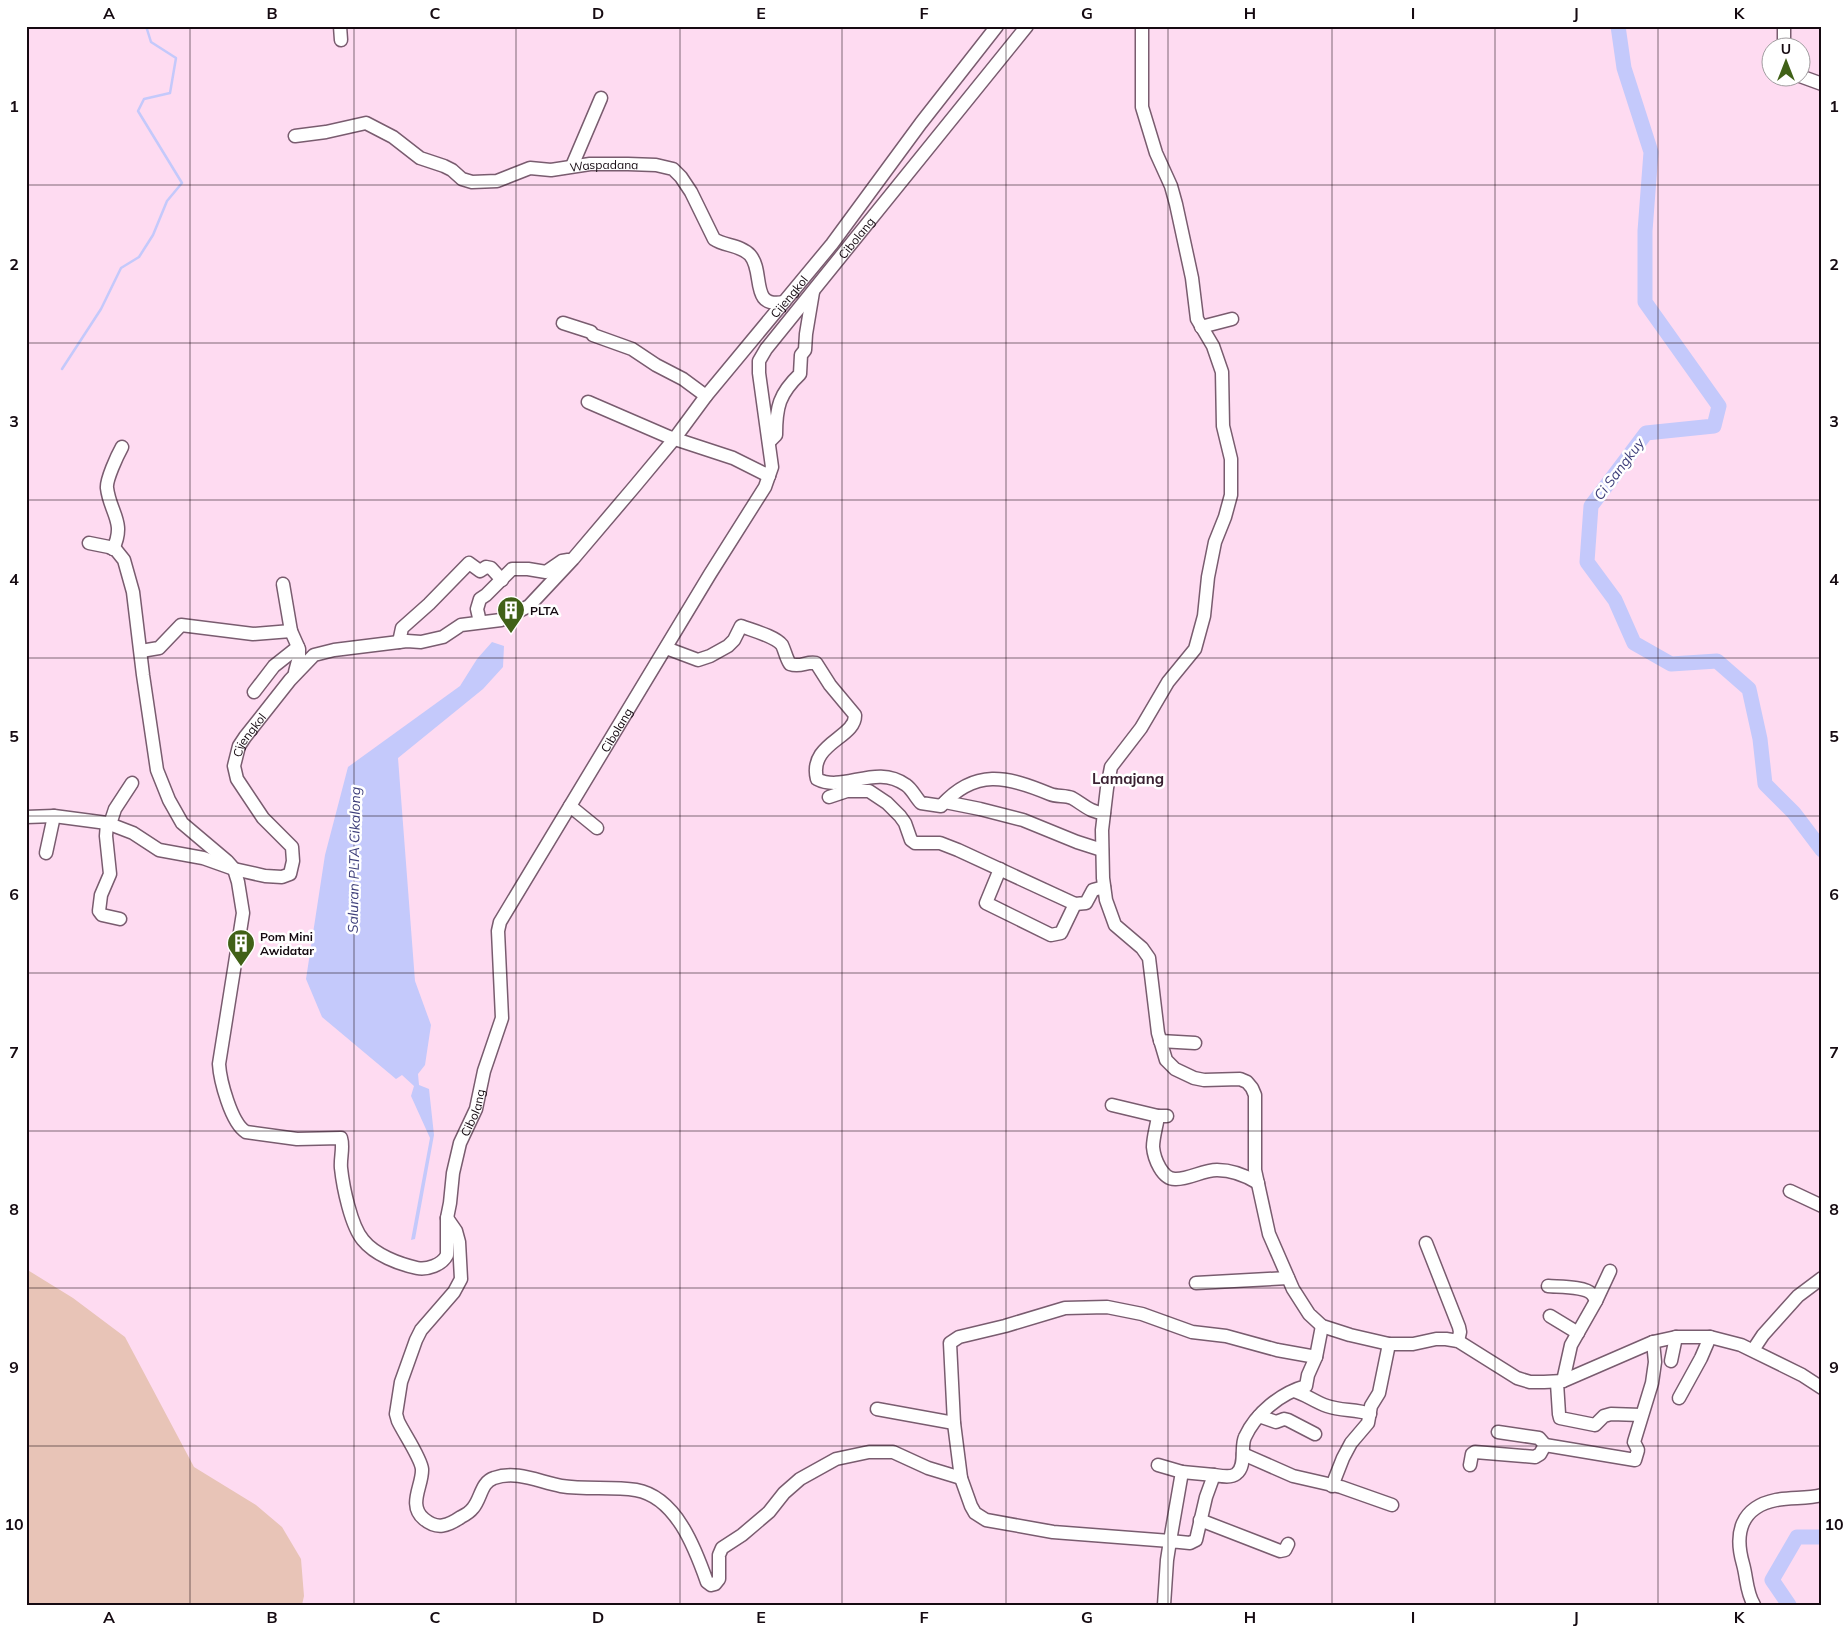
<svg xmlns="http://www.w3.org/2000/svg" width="1848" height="1631" font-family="Mulish,sans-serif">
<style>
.green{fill:#e8c4b7}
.water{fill:#c4c9fb}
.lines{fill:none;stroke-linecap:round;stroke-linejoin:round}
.stream{stroke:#c4c9fb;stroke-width:2.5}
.river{stroke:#c4c9fb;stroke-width:15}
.minor-casing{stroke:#795c6f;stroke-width:15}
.minor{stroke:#fff;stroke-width:12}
.grid{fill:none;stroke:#150a11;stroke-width:1;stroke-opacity:0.55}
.labels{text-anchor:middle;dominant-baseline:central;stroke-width:5;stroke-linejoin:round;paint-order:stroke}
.street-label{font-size:12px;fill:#150a11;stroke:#fff}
.poi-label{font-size:12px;font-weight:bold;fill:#150a11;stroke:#fff;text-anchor:start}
.water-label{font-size:14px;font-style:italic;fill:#3d3e7a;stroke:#fff}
.quarter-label{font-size:15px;font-weight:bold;fill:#3a2132;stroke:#fff}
.neatline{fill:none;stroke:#150a11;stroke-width:2}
.grid-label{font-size:16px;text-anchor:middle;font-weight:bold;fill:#150a11}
</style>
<rect width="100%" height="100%" fill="#fedbf1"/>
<path class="green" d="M 26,1269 L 73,1298 L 125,1337 L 194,1467 L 256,1505 L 282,1527 L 301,1559 L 304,1596 L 302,1605 L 26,1605 Z"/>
<path class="water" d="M 492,642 L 504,646 L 503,667 L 483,689 L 398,758 L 415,981 L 431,1025 L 425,1065 L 418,1074 L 419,1085 L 429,1089 L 434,1135 L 415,1239 L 411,1240 L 430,1138 L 411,1096 L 414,1086 L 402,1075 L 396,1079 L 322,1017 L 306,979 L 325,855 L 348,767 L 460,686 L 477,659 Z"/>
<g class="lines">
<path class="stream" d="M 62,369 L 101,309 L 121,268 L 139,257 L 153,235 L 167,201 L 182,183 L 138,111 L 144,99 L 170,93 L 176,58 L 151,42 L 146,26"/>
<g class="river">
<path d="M 1618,26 L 1624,68 L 1651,152 L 1645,231 L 1645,302 L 1719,406 L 1714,426 L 1646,433 L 1591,506 L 1587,562 L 1615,600 L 1634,643 L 1671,664 L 1717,661 L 1749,689 L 1760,739 L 1765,784 L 1794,813 L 1822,850"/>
<path d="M 1789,1605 L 1772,1580 L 1797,1537 L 1822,1537"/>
</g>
<g class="minor-casing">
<g id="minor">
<path d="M 340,26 L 341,40"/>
<path d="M 1142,26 L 1142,107 L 1156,153 L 1171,186 L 1176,204 L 1192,278 L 1197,319 L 1213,346 L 1222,372 L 1223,426 L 1231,459 L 1231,495 L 1225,517 L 1215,542 L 1208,577 L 1204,616 L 1195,649 L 1168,682 L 1141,728 L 1111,767 L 1107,788 L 1102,830 L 1103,878 L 1106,900 L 1115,925 L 1142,948 L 1149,958 L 1158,1033 L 1166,1060 L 1175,1069 L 1194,1078 L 1204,1080 L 1240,1079 L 1247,1082 L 1252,1088 L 1255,1095 L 1255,1170 L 1269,1234 L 1293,1289 L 1309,1314 L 1322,1326 L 1350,1335 L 1389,1344 L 1413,1344 L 1436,1339 L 1446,1339 L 1458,1341 L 1517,1378 L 1530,1382 L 1544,1382 L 1563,1381 L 1653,1342 L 1676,1337 L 1710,1337 L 1741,1345 L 1802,1375 L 1822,1388"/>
<path d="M 1784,48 L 1784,26"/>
<path d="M 1800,76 L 1822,84"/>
<path id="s1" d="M 295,136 L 326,132 L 366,123 L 393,137 L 420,158 L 444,166 L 452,170 L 462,179 L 472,182 L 497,181 L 530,168 L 551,170 L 590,164 L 628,164 L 656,165 L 673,169 L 681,177 L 691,192 L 714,239 C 724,246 741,245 750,255 C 765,272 749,309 784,302"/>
<path d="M 572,166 L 601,98"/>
<path d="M 563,323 L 591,332 L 593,335 L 632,349 L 656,365 L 683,379 L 706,396"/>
<path d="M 1201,327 L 1232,319"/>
<path d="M 588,402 L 669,437 L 733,458 L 769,476"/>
<path d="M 769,442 L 776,435 C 776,407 779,394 800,374 L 801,355 L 805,350 L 806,334 L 813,292"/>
<path id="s2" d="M 89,543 L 109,547 L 116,550 L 124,560 L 133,592 L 143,675 L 157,770 L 169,800 L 182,823 L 227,861 L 234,869 L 238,882 L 243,913 L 219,1064 C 220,1080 231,1123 246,1132 L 297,1139 L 341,1138 C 344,1147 340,1158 341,1168 C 343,1187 351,1226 363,1240 C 375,1255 399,1264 417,1268 C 427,1270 442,1265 447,1255 L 447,1218 L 450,1203 L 453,1173 L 460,1143 L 476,1109 L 484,1071 L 502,1018 L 498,931 L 500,922 L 710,574 L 765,487 L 772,467 L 759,373 L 759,361 L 766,349 L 1027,26"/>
<path d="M 113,549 C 126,522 110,513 107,488 C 106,480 117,456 122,447"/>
<path d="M 283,584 L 291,631 L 299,649 L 299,657 L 295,672"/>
<path d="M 480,622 L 477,609 L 480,599 L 486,595 L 512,569 L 528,569 L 546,572 L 562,561 L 568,560"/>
<path d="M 399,642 L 402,628 L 429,604 L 469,563 L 480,571 L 486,567 L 491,568 L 502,580"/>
<path d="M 666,648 L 698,660 L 710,656 L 728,646 L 734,640 L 741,626 C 751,630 775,636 782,645 C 785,651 786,658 790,664 C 801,668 806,661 816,663 L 830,685 L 855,715 C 856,738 808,743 817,779 C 843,793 876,763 906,785 C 912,789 916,798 921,803 L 941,806 C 975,768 1007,776 1050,794 C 1057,797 1065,795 1072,798 C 1083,804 1091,813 1104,813"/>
<path d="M 141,651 L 159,648 L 181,625 L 253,634 L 291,631"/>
<path d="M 254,692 L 274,666 L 298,647"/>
<path d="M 829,797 L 847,791 L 869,791 L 887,803 L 900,816 L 905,823 L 911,840 L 915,843 L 940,843 L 958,850 L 1075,904 L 1086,903 L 1093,890 L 1104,887"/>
<path d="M 945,802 L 980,809 L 1023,820 L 1077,842 L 1102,850"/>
<path d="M 570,806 L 597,828"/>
<path id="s3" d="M 26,817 L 54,816 L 107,823 L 133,833 L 159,850 L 203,858 L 234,869 L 265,876 L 282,877 L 290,874 L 293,861 L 292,847 L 263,818 L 237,779 L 234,766 L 239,746 L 245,737 L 290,680 L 314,655 L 334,650 L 407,641 L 421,642 L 443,637 L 461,625 L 501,620 L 529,606 L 573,559 L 635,486 L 675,438 L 706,396 L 832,244 L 921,123 L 997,26"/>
<path d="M 107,823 L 106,836 L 110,874 L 101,895 L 99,911 L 102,915 L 120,919"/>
<path d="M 110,824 L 115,809 L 132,783"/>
<path d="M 46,853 L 54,816"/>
<path d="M 1000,869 L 986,903 L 1051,935 L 1061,933 L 1075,904"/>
<path d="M 1160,1041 L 1195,1043"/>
<path d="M 1112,1105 L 1158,1116 L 1167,1116"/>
<path d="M 1158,1116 C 1157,1125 1153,1137 1153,1147 C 1154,1158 1162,1180 1176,1179 C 1190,1179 1203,1170 1217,1170 C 1232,1170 1245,1175 1258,1183"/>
<path d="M 1790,1191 L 1822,1206"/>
<path d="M 447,1218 L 456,1231 L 459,1242 L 461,1279 L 454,1292 L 421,1330 L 416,1340 L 401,1382 L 396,1414 L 398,1421 C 403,1432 421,1458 422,1469 C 423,1485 407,1505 424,1519 C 437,1530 448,1526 461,1517 C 465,1515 470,1512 473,1508 C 481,1499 481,1482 494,1478 C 517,1470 539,1482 561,1486 C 586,1490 612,1486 636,1490 C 676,1497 695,1548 707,1582 L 711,1585 L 715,1584 L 719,1579 L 719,1555 L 722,1548 L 742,1535 L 769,1512 L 784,1493 L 800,1479 L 836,1459 L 869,1452 L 893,1452 L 928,1468 L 961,1478"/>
<path d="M 1426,1243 L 1459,1327 L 1460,1332 L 1458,1341"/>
<path d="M 1196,1283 L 1288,1278"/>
<path d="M 1548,1286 C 1558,1287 1585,1286 1592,1294 C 1594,1296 1595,1298 1596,1301"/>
<path d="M 1550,1316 L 1578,1333"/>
<path d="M 1753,1350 L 1763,1335 L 1798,1296 L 1822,1278"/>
<path d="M 1671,1361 L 1676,1337"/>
<path d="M 1563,1381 L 1571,1345 L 1596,1301 L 1610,1271"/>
<path d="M 1557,1383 L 1559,1414 L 1560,1418 L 1595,1425 L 1604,1416 L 1611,1414 L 1641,1415"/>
<path d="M 1294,1391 C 1305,1394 1315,1402 1327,1406 C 1341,1411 1356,1409 1370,1414"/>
<path d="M 1679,1398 L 1701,1358 L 1710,1337"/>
<path d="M 877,1409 L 954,1423"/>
<path d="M 1259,1416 L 1276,1422 L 1284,1419 L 1288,1420 L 1315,1434"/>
<path d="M 1545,1445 L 1635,1460 L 1638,1450 L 1634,1442 L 1652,1383 L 1655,1362 L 1653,1342"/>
<path d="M 1243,1454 L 1293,1476 L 1341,1487 L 1392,1505"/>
<path d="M 1158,1465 L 1182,1472 L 1214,1475"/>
<path d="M 1470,1465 L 1472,1454 L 1475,1452 L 1535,1457 L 1540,1454 L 1545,1445 L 1539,1438 L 1498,1432"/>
<path d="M 1182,1472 L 1170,1541 L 1053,1532 L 986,1520 L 975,1513 L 971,1506 L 961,1478 L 954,1423 L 950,1343 L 959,1337 L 1005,1326 L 1065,1308 L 1107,1307 L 1142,1314 L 1192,1332 L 1226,1336 L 1277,1350 L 1316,1357"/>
<path d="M 1332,1486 L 1343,1458 L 1351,1443 L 1368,1423 L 1371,1406 L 1379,1393 L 1389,1344"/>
<path d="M 1200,1520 L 1280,1551 L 1285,1550 L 1288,1544"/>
<path d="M 1164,1605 L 1167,1560 L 1170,1541 L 1190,1543 L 1196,1540 L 1206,1497 L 1214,1475 C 1221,1476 1231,1478 1236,1474 C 1247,1466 1240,1447 1245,1437 C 1256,1413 1281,1393 1306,1386 L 1308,1375 L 1316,1357 L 1322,1326"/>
<path d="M 1754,1605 C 1746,1592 1747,1578 1743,1564 C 1734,1533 1741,1507 1776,1500 C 1791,1497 1807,1499 1822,1495"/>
</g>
</g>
<use href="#minor" class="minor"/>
</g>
<path class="grid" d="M 190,26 L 190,1605M 354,26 L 354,1605M 516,26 L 516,1605M 680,26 L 680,1605M 842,26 L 842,1605M 1006,26 L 1006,1605M 1168,26 L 1168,1605M 1332,26 L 1332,1605M 1495,26 L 1495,1605M 1658,26 L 1658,1605M 26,185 L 1822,185M 26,343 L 1822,343M 26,500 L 1822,500M 26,658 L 1822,658M 26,816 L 1822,816M 26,973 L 1822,973M 26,1131 L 1822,1131M 26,1288 L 1822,1288M 26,1446 L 1822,1446"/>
<defs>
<g id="building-pin" transform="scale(1.4375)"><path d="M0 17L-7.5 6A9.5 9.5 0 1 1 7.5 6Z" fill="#406117" stroke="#fff"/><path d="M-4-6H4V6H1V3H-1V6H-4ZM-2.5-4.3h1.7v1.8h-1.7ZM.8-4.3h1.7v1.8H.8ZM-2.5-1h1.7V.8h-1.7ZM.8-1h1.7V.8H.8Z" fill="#fff"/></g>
</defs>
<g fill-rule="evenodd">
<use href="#building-pin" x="511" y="610"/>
<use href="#building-pin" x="241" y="943"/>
</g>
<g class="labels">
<g class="street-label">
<text stroke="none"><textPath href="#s1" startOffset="330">Waspadana</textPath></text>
<text stroke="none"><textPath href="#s2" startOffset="2089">Cibolang</textPath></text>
<text stroke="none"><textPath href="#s3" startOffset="1171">Cijengkol</textPath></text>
<text stroke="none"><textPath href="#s2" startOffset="1519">Cibolang</textPath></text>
<text stroke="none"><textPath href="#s3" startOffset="439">Cijengkol</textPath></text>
<text stroke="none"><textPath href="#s2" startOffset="1099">Cibolang</textPath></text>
</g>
<g class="poi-label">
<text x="530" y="610">PLTA</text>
<text x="260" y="936">Pom Mini<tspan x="260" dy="14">Awidatar</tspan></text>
</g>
<g class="water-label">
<text transform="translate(1619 469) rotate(-53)">Ci Sangkuy</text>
<text transform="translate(354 860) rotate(-89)">Saluran PLTA Cikalong</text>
</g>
<g class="quarter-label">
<text x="1128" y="778">Lamajang</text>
</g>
</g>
<rect width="1848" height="1631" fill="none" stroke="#ffffff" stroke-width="55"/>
<g transform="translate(1786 62)"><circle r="24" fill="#ffffff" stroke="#a19da0"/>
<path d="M0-4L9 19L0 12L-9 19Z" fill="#406117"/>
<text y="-8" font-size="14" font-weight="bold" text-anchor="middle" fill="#150a11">U</text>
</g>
<rect x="28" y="28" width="1792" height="1576" class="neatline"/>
<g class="grid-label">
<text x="109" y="19">A</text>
<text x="272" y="19">B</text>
<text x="435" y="19">C</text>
<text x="598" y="19">D</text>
<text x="761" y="19">E</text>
<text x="924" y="19">F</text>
<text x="1087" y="19">G</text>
<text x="1250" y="19">H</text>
<text x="1413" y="19">I</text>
<text x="1576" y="19">J</text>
<text x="1739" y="19">K</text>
<text x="14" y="112">1</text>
<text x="1834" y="112">1</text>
<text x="14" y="270">2</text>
<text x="1834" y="270">2</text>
<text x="14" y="427">3</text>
<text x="1834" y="427">3</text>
<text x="14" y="585">4</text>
<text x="1834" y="585">4</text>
<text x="14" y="742">5</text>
<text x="1834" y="742">5</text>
<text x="14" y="900">6</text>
<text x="1834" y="900">6</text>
<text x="14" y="1058">7</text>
<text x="1834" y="1058">7</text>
<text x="14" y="1215">8</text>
<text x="1834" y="1215">8</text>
<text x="14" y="1373">9</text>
<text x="1834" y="1373">9</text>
<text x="14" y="1530">10</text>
<text x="1834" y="1530">10</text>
<text x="109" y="1623">A</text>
<text x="272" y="1623">B</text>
<text x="435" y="1623">C</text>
<text x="598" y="1623">D</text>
<text x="761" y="1623">E</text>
<text x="924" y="1623">F</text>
<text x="1087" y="1623">G</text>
<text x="1250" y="1623">H</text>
<text x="1413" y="1623">I</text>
<text x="1576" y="1623">J</text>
<text x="1739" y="1623">K</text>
</g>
</svg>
